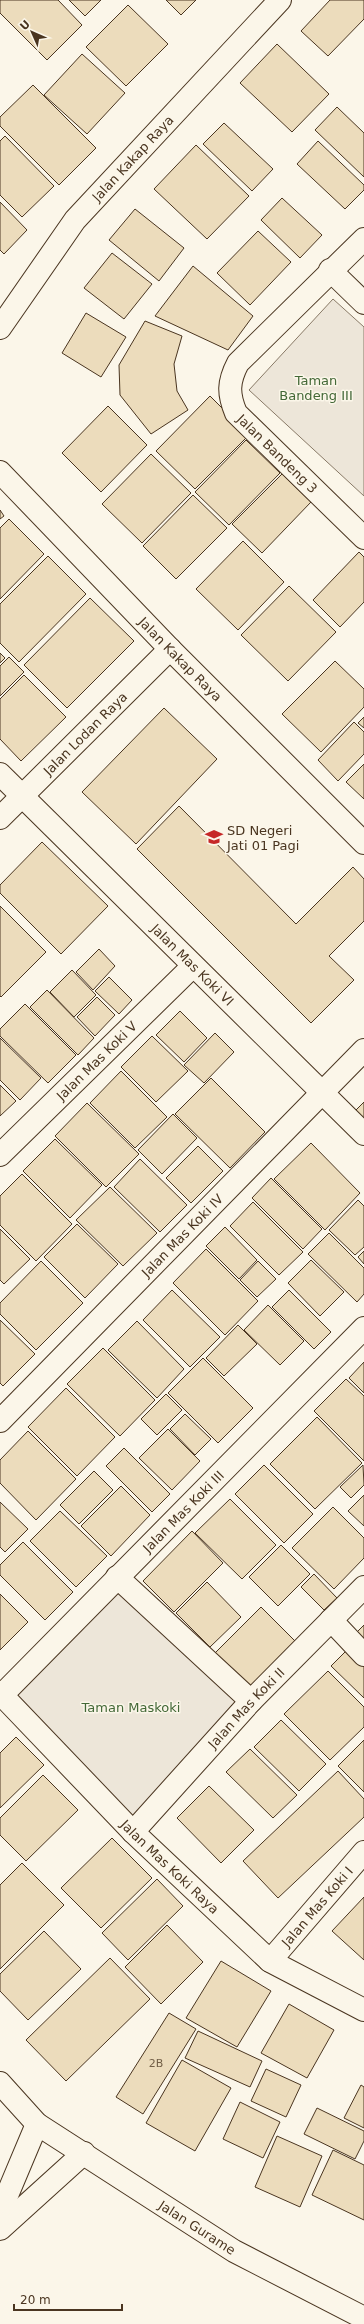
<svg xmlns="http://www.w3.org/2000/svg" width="364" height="2324" font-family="'DejaVu Sans',sans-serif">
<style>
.green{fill:#ede6d9;stroke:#887966}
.building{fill:#ecdcbc;stroke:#4a3520}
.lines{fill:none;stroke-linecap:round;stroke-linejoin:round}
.minor-casing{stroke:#4a3520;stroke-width:24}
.minor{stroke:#fbf6e9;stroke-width:22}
.labels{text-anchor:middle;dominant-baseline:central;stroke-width:3;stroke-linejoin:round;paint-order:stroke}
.number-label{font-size:11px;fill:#725f47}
.street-label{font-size:13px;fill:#4a3520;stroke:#fbf6e9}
.park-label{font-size:13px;fill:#436837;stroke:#fbf6e9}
.poi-label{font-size:13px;fill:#4a3520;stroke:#fbf6e9;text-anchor:start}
</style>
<rect width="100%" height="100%" fill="#fbf6e9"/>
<g class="green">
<path d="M 333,299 L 364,327 L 364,496 L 249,390 Z"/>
<path d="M 117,1589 L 239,1703 L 133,1818 L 14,1695 Z"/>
</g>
<g class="building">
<path d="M 0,0 L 58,0 L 82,25 L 47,60 L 0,13 Z"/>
<path d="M 69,0 L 101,0 L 85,16 Z"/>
<path d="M 166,0 L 196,0 L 181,15 Z"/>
<path d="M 330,0 L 364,0 L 364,19 L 328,56 L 301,31 Z"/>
<path d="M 128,5 L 168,44 L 126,86 L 86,47 Z"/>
<path d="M 277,44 L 329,94 L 292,132 L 240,83 Z"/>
<path d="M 82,54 L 125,93 L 87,134 L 44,95 Z"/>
<path d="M 33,85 L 96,148 L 59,185 L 0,126 L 0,117 Z"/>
<path d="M 337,107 L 364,133 L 364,177 L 315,130 Z"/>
<path d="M 224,123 L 273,169 L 252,191 L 203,144 Z"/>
<path d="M 5,136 L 54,186 L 22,217 L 0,195 L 0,141 Z"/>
<path d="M 318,141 L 364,185 L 364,190 L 345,209 L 297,164 Z"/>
<path d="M 196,145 L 249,196 L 207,239 L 154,189 Z"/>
<path d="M 282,198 L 322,235 L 300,258 L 261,220 Z"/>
<path d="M 0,202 L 27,230 L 4,254 L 0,250 Z"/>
<path d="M 135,209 L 184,248 L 159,281 L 109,240 Z"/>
<path d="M 258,231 L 291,262 L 250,305 L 217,273 Z"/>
<path d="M 112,253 L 152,284 L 124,319 L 84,288 Z"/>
<path d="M 193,266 L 253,316 L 228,350 L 155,316 Z"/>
<path d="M 86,313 L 126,337 L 101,377 L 62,353 Z"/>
<path d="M 145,321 L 182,336 L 174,364 L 177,391 L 188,410 L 151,434 L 120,395 L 119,365 Z"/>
<path d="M 210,396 L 249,435 L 195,489 L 156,451 Z"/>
<path d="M 108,406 L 147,445 L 101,492 L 62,453 Z"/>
<path d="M 246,440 L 280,473 L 229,525 L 195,492 Z"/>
<path d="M 151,454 L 191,493 L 142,543 L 102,504 Z"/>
<path d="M 282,474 L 311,502 L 262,553 L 232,524 Z"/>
<path d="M 193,495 L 227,528 L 176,579 L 143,546 Z"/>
<path d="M 0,510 L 4,516 L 0,519 Z"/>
<path d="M 9,519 L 44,554 L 0,599 L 0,528 Z"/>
<path d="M 243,541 L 284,582 L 238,630 L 196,589 Z"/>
<path d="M 359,552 L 364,557 L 364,602 L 340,627 L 313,600 Z"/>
<path d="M 48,556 L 86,594 L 19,662 L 0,643 L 0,604 Z"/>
<path d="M 289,586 L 336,632 L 288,681 L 241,635 Z"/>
<path d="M 90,598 L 134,641 L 67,708 L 24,665 Z"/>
<path d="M 0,653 L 5,658 L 0,663 Z"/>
<path d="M 9,657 L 24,672 L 0,696 L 0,666 Z"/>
<path d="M 335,661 L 364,689 L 364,707 L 321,752 L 282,714 Z"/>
<path d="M 24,675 L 66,717 L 21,761 L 0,739 L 0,699 Z"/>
<path d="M 164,708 L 217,759 L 136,844 L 82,792 Z"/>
<path d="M 364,717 L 364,728 L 358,723 Z"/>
<path d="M 354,722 L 364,732 L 364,754 L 338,781 L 318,760 Z"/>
<path d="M 364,764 L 364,799 L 346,782 Z"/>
<path d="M 179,806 L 296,924 L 353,867 L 364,879 L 364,921 L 329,956 L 354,980 L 311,1023 L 137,849 Z"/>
<path d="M 42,842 L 108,906 L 61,954 L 0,893 L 0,885 Z"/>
<path d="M 0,906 L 46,952 L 1,997 L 0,996 Z"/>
<path d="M 99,949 L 115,966 L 93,990 L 76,972 Z"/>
<path d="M 72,970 L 96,995 L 74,1017 L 50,992 Z"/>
<path d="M 109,977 L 132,1000 L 119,1014 L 95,991 Z"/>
<path d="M 47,990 L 94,1038 L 78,1055 L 30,1007 Z"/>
<path d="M 97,997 L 115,1015 L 95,1036 L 77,1017 Z"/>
<path d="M 25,1004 L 76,1055 L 48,1083 L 0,1036 L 0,1029 Z"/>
<path d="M 180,1011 L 207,1038 L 184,1062 L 156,1035 Z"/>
<path d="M 215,1033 L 234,1052 L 204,1083 L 184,1065 Z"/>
<path d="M 152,1036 L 188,1071 L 156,1102 L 121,1067 Z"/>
<path d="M 0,1038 L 41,1078 L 20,1100 L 0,1080 Z"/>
<path d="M 121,1071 L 167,1117 L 135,1148 L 90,1103 Z"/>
<path d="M 211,1078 L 265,1132 L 230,1168 L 175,1114 Z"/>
<path d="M 0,1085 L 16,1101 L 0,1116 Z"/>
<path d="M 364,1102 L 364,1122 L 354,1112 Z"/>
<path d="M 87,1103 L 139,1154 L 106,1187 L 55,1136 Z"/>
<path d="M 173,1114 L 197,1138 L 162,1174 L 138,1150 Z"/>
<path d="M 55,1139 L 102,1185 L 70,1218 L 23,1171 Z"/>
<path d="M 311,1143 L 360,1193 L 325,1230 L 274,1179 Z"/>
<path d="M 198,1146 L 223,1171 L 191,1203 L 166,1178 Z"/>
<path d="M 140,1159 L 187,1205 L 160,1232 L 114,1187 Z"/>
<path d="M 22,1174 L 72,1224 L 36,1261 L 0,1225 L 0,1196 Z"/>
<path d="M 271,1178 L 322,1229 L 303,1249 L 252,1198 Z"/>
<path d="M 110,1187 L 157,1233 L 123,1266 L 76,1220 Z"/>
<path d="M 358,1200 L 364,1206 L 364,1247 L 355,1255 L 329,1230 Z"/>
<path d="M 253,1202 L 303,1252 L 279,1275 L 230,1226 Z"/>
<path d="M 77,1224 L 118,1264 L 85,1298 L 44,1257 Z"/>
<path d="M 225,1227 L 257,1260 L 239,1279 L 206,1246 Z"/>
<path d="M 0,1229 L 30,1259 L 4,1284 L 0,1280 Z"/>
<path d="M 329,1233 L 364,1268 L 364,1294 L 357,1302 L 308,1254 Z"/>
<path d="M 206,1249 L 258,1301 L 225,1335 L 173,1283 Z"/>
<path d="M 364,1251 L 364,1264 L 358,1257 Z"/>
<path d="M 311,1260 L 344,1292 L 320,1316 L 288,1283 Z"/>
<path d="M 41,1261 L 83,1303 L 36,1350 L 0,1314 L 0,1303 Z"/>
<path d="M 258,1261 L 276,1279 L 257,1297 L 240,1280 Z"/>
<path d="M 172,1290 L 220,1337 L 190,1367 L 143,1320 Z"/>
<path d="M 289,1290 L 331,1332 L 314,1349 L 272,1307 Z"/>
<path d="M 268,1305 L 304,1341 L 280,1365 L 244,1330 Z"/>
<path d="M 0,1320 L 35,1354 L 3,1386 L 0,1383 Z"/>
<path d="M 137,1321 L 184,1369 L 157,1398 L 108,1350 Z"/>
<path d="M 238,1325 L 257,1344 L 224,1376 L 206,1358 Z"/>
<path d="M 103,1348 L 155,1400 L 120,1436 L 67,1384 Z"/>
<path d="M 203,1358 L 253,1408 L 218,1443 L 168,1393 Z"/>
<path d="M 364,1362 L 364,1393 L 349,1378 Z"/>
<path d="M 346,1379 L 364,1396 L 364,1461 L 314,1411 Z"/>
<path d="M 66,1388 L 115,1437 L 77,1476 L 28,1427 Z"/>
<path d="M 166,1394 L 182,1410 L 157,1435 L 141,1419 Z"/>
<path d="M 185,1414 L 211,1439 L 195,1455 L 170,1429 Z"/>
<path d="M 317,1417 L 362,1463 L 315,1509 L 270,1464 Z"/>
<path d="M 168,1429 L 200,1461 L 172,1490 L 139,1458 Z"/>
<path d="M 28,1431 L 76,1479 L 36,1520 L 0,1483 L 0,1460 Z"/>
<path d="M 124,1448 L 170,1494 L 152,1512 L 106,1466 Z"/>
<path d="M 264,1465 L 313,1514 L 284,1543 L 235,1494 Z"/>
<path d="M 363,1465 L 364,1485 L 351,1498 L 340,1487 Z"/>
<path d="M 94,1471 L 113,1490 L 79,1524 L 60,1505 Z"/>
<path d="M 121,1486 L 150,1515 L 111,1556 L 81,1526 Z"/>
<path d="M 364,1495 L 364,1526 L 348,1511 Z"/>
<path d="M 230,1499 L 276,1545 L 242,1579 L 195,1533 Z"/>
<path d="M 0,1502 L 28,1529 L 5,1552 L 0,1547 Z"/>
<path d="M 333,1507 L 364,1538 L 364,1558 L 334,1589 L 292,1548 Z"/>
<path d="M 60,1511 L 107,1556 L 76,1587 L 30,1541 Z"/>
<path d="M 192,1531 L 223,1563 L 174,1612 L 143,1581 Z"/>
<path d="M 23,1542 L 73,1592 L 45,1620 L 0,1575 L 0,1565 Z"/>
<path d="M 281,1545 L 310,1574 L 278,1606 L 249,1577 Z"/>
<path d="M 314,1574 L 337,1598 L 324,1610 L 301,1587 Z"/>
<path d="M 207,1582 L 241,1617 L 210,1647 L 176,1613 Z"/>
<path d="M 0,1594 L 28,1622 L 0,1650 Z"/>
<path d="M 261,1607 L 297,1643 L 248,1691 L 213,1655 Z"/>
<path d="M 364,1625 L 364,1639 L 357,1632 Z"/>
<path d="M 348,1649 L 364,1666 L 364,1698 L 331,1666 Z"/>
<path d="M 328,1671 L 364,1707 L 364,1727 L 330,1760 L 284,1714 Z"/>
<path d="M 281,1720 L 326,1764 L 299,1791 L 254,1747 Z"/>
<path d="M 16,1737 L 44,1765 L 0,1808 L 0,1753 Z"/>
<path d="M 364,1740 L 364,1792 L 338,1766 Z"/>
<path d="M 250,1749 L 297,1795 L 273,1818 L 226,1772 Z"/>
<path d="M 338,1771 L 364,1799 L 364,1817 L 278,1898 L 243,1861 Z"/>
<path d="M 43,1775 L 78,1810 L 26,1861 L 0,1835 L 0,1818 Z"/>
<path d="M 209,1786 L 254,1830 L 221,1863 L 177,1818 Z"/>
<path d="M 112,1838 L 152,1878 L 101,1928 L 61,1888 Z"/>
<path d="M 22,1863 L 64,1905 L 0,1969 L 0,1885 Z"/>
<path d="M 157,1879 L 183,1906 L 128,1960 L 102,1933 Z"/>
<path d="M 364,1897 L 364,1960 L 332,1931 Z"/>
<path d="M 167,1925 L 203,1962 L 161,2004 L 125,1967 Z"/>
<path d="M 44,1931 L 81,1969 L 28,2020 L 0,1991 L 0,1974 Z"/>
<path d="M 110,1958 L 150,1999 L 66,2081 L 26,2040 Z"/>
<path d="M 221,1961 L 271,1991 L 237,2047 L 186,2018 Z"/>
<path d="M 289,2004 L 334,2030 L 307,2078 L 261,2053 Z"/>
<path d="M 169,2013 L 196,2029 L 143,2114 L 116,2097 Z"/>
<path d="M 198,2031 L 262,2061 L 250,2087 L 185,2058 Z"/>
<path d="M 182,2060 L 231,2088 L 195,2151 L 146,2123 Z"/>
<path d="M 266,2069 L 301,2085 L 286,2117 L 251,2101 Z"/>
<path d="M 361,2085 L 364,2087 L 364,2128 L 344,2118 Z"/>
<path d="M 240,2102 L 280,2122 L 263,2158 L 223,2139 Z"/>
<path d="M 317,2108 L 364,2131 L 364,2141 L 355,2159 L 304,2134 Z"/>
<path d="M 277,2136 L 322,2156 L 300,2207 L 255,2187 Z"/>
<path d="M 333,2150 L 364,2165 L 364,2220 L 312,2195 Z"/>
</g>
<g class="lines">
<g class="minor-casing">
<g id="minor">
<path id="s1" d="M 364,239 L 238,363 C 228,382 228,394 236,413 L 364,538"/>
<path d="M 330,270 L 364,303"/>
<path id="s2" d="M 0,328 L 75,220 L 280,0"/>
<path id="s3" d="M 0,472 L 170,649 L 364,843"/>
<path id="s4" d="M 0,774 L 364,1134"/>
<path id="s5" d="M 0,818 L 170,649"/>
<path id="s6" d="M 0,1155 L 193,966"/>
<path id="s7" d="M 0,1421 L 364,1050"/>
<path d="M 117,1577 L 251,1701"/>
<path d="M 331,1620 L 364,1655"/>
<path id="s8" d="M 0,1693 L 133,1832 L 270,1961 L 364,2010"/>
<path id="s9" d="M 2,1695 L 364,1328"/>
<path id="s10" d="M 133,1832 L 251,1701 L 364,1587"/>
<path id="s11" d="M 270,1961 L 364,1852"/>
<path id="s12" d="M 0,2083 L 37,2124 L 234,2251 L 364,2318"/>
<path d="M 0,2212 L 37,2124"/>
<path d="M 0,2229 L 84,2153"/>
</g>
</g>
<use href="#minor" class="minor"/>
</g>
<defs>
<g id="school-bare" transform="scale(1.38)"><path d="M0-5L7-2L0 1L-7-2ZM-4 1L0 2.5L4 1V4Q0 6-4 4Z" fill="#c62828" stroke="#fbf6e9" stroke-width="2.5" paint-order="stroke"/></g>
</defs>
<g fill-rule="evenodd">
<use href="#school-bare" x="214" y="837"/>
</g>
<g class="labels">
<g class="number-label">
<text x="156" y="2063">2B</text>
</g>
<g class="street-label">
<text stroke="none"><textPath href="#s2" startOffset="216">Jalan Kakap Raya</textPath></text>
<text stroke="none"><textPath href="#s1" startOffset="287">Jalan Bandeng 3</textPath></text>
<text stroke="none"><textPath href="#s3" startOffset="260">Jalan Kakap Raya</textPath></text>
<text stroke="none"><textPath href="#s5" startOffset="120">Jalan Lodan Raya</textPath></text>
<text stroke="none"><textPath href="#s4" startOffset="271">Jalan Mas Koki VI</textPath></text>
<text stroke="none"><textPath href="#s6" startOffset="135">Jalan Mas Koki V</textPath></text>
<text stroke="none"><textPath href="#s7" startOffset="260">Jalan Mas Koki IV</textPath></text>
<text stroke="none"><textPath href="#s9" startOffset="258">Jalan Mas Koki III</textPath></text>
<text stroke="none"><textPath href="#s10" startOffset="168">Jalan Mas Koki II</textPath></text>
<text stroke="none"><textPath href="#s8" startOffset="243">Jalan Mas Koki Raya</textPath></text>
<text stroke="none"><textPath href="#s11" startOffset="72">Jalan Mas Koki I</textPath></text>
<text stroke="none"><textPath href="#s12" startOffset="246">Jalan Gurame</textPath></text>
</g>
<g class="park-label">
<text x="316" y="380">Taman<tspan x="316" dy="15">Bandeng III</tspan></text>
<text x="131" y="1707">Taman Maskoki</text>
</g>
<g class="poi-label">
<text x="227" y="830">SD Negeri<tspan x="227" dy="15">Jati 01 Pagi</tspan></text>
</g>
</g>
<g transform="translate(32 32) rotate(315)" stroke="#fbf6e9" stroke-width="3" paint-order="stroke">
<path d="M0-3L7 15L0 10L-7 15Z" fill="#4a3520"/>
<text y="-6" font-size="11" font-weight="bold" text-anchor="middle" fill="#4a3520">U</text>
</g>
<path d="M14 2304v6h108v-6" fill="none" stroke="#4a3520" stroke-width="2"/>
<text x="20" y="2304" font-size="12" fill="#4a3520" stroke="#fbf6e9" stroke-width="3" paint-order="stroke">20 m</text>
</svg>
